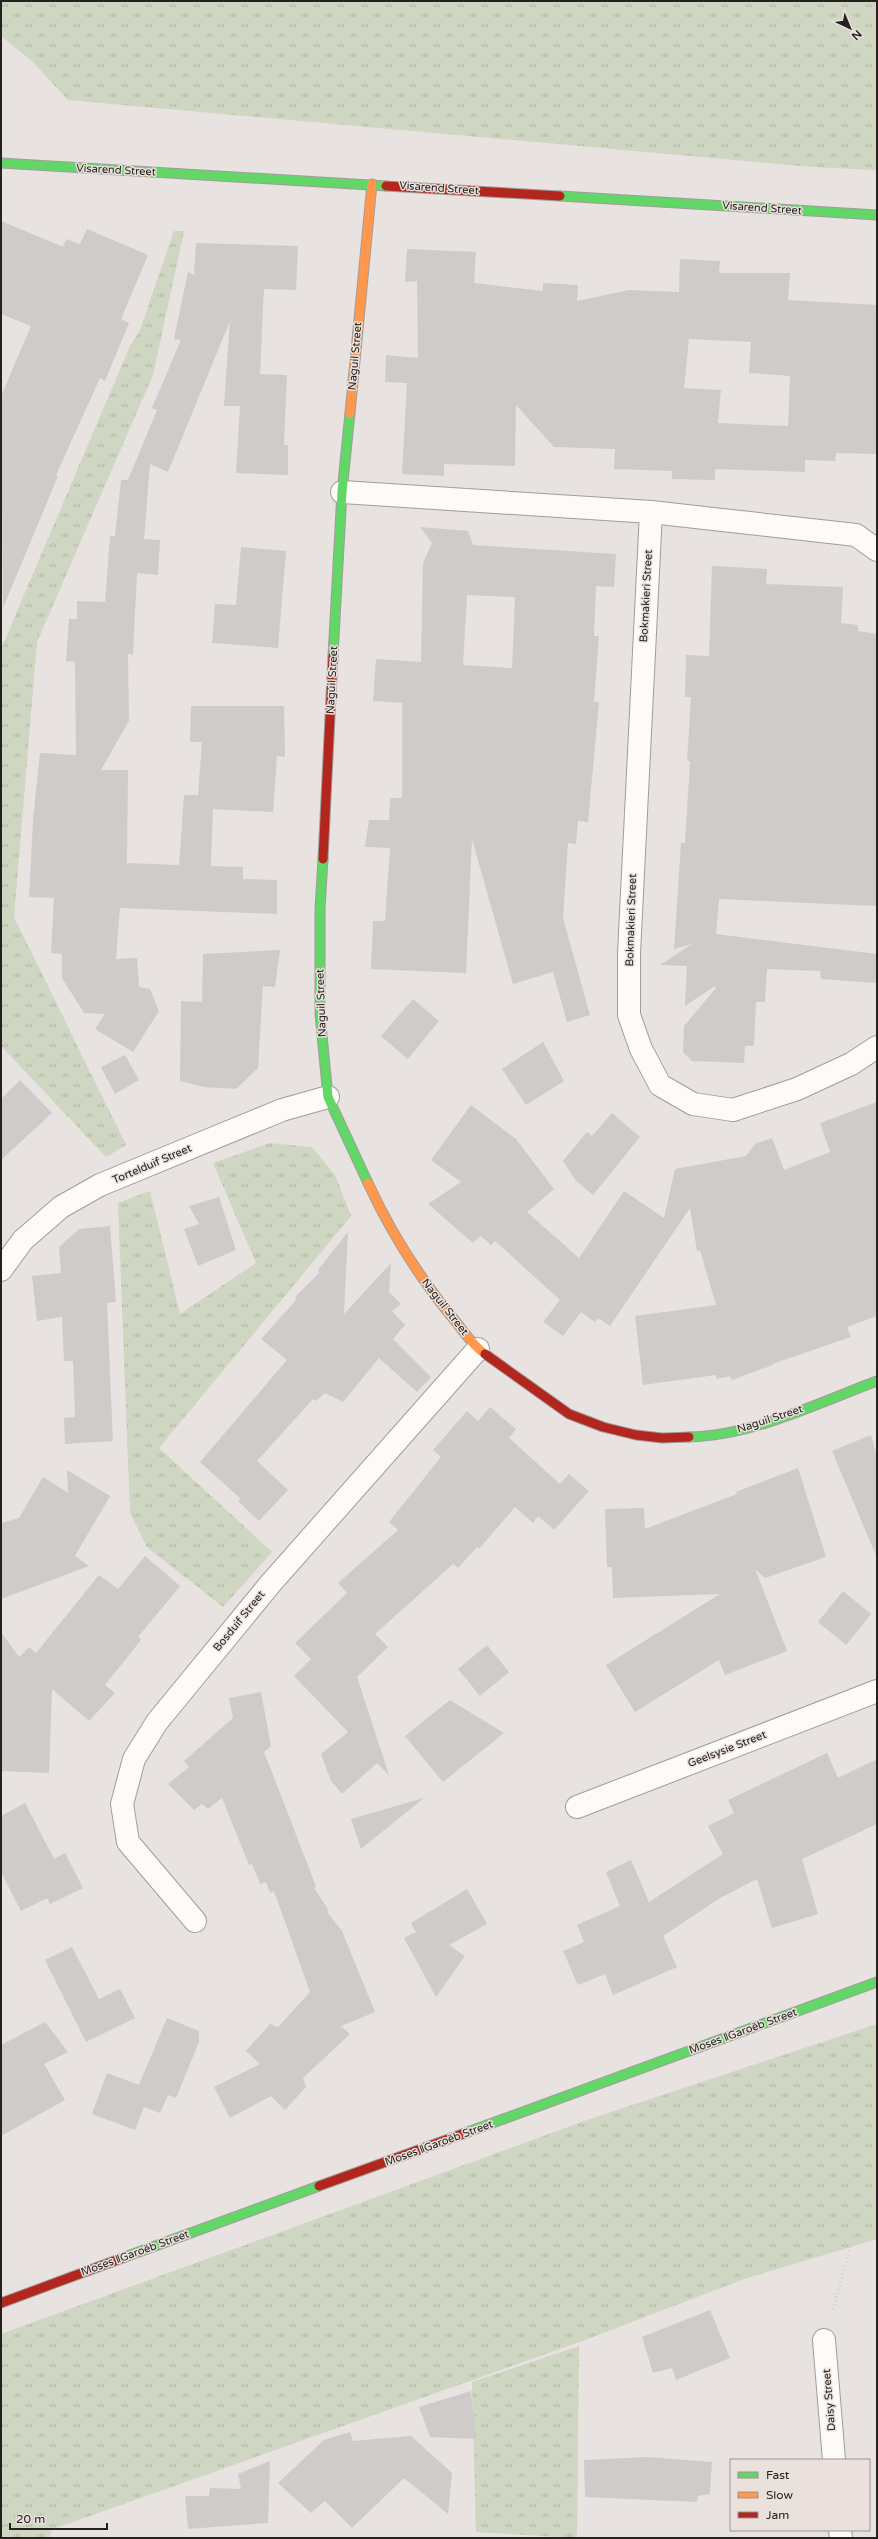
<svg xmlns="http://www.w3.org/2000/svg" width="878" height="2539" font-family="'Varela Round',sans-serif">
<style>
.grass{fill:url(#grass-tufts)}
.building{fill:#cfcbca;fill-rule:evenodd}
.lines{fill:none;stroke-linecap:round;stroke-linejoin:round}
.street-casing{stroke:#a19d9b;stroke-width:24}
.fast-casing{stroke:#a19d9b;stroke-width:11}
.slow-casing{stroke:#a19d9b;stroke-width:11}
.jam-casing{stroke:#a19d9b;stroke-width:11}
.path{stroke:#d0cecd;stroke-width:2.5;stroke-dasharray:1 3;stroke-linecap:butt}
.street{stroke:#fcfbfa;stroke-width:22}
.fast{stroke:#63d668;stroke-width:9}
.slow{stroke:#ff974d;stroke-width:9}
.jam{stroke:#b3261e;stroke-width:9}
.labels{text-anchor:middle;dominant-baseline:central;stroke-width:3;stroke-linejoin:round;paint-order:stroke}
.street-label{font-size:11px;fill:#24211f;stroke:#ebe1dc}
</style>
<defs>
<pattern id="grass-tufts" width="24" height="20" patternUnits="userSpaceOnUse"><rect width="24" height="20" fill="#cfd6c2"/><path d="M3 7l-1-3M5 7V3M7 7l1-3M15 17l-1-3M17 17v-4M19 17l1-3" fill="none" stroke="#b2b7a6"/></pattern>
</defs>
<rect width="100%" height="100%" fill="#e8e2e0"/>
<g class="grass">
<path d="M 1,1 L 877,1 L 877,170 L 812,167 L 68,100 L 32,61 L 1,36 Z"/>
<path d="M 174,231 L 184,231 L 153,375 L 37,642 L 14,917 L 126,1145 L 106,1157 L 1,1046 L 1,649 L 130,346 L 140,330 Z"/>
<path d="M 270,1143 L 312,1147 L 335,1175 L 351,1216 L 159,1448 L 272,1552 L 223,1607 L 147,1547 L 130,1513 L 118,1203 L 150,1191 L 180,1314 L 256,1263 L 213,1163 Z"/>
<path d="M 877,2024 L 877,2239 L 744,2279 L 585,2340 L 53,2529 L 49,2538 L 1,2538 L 1,2334 L 590,2119 Z"/>
<path d="M 579,2346 L 577,2538 L 476,2532 L 472,2382 Z"/>
</g>
<g class="building">
<path d="M 1,221 L 63,247 L 66,239 L 80,244 L 87,229 L 148,255 L 121,319 L 129,323 L 105,381 L 100,378 L 56,475 L 58,476 L 3,608 L 1,396 L 31,326 L 1,314 Z"/>
<path d="M 196,243 L 298,246 L 296,290 L 264,289 L 260,374 L 287,375 L 284,445 L 288,445 L 288,475 L 236,473 L 240,406 L 224,406 L 230,321 L 168,472 L 150,464 L 144,539 L 160,540 L 158,575 L 137,573 L 133,655 L 128,654 L 129,721 L 101,770 L 128,770 L 127,863 L 179,865 L 184,795 L 198,795 L 202,742 L 190,742 L 191,706 L 284,706 L 285,757 L 277,756 L 273,812 L 213,809 L 211,863 L 211,866 L 243,867 L 243,879 L 277,880 L 277,914 L 120,908 L 116,959 L 137,958 L 139,987 L 150,989 L 159,1011 L 133,1052 L 95,1029 L 105,1014 L 84,1013 L 62,978 L 62,954 L 51,953 L 54,898 L 29,897 L 33,820 L 40,753 L 76,755 L 75,662 L 66,661 L 69,619 L 77,619 L 77,601 L 105,602 L 110,536 L 115,536 L 121,480 L 128,480 L 157,410 L 152,408 L 181,340 L 174,339 L 188,272 L 194,275 Z"/>
<path d="M 407,249 L 476,252 L 474,283 L 543,291 L 543,283 L 578,285 L 577,301 L 629,290 L 679,292 L 680,259 L 720,261 L 719,273 L 790,273 L 788,300 L 877,305 L 877,454 L 836,453 L 835,461 L 805,460 L 805,472 L 715,469 L 715,480 L 672,479 L 672,471 L 614,469 L 615,449 L 554,447 L 516,405 L 515,466 L 444,464 L 444,476 L 402,474 L 407,383 L 385,382 L 386,355 L 418,358 L 417,281 L 405,282 ZM 689,339 L 751,342 L 749,373 L 790,376 L 788,426 L 718,423 L 721,390 L 684,388 Z"/>
<path d="M 420,527 L 468,531 L 473,545 L 616,554 L 614,587 L 596,586 L 594,636 L 599,636 L 594,702 L 599,702 L 588,822 L 578,821 L 576,844 L 568,843 L 563,918 L 590,1015 L 567,1022 L 553,972 L 513,984 L 472,839 L 466,973 L 371,969 L 373,921 L 385,921 L 390,848 L 365,847 L 369,820 L 389,820 L 390,798 L 402,798 L 402,703 L 373,701 L 376,659 L 421,662 L 423,563 L 432,543 ZM 467,595 L 515,597 L 512,668 L 463,665 Z"/>
<path d="M 241,547 L 286,551 L 278,648 L 212,643 L 215,604 L 236,605 Z"/>
<path d="M 712,566 L 767,569 L 766,584 L 843,587 L 841,623 L 858,625 L 858,631 L 877,634 L 877,906 L 719,899 L 716,934 L 877,954 L 877,983 L 821,979 L 820,971 L 767,969 L 765,1002 L 756,1002 L 754,1046 L 745,1046 L 744,1063 L 692,1061 L 683,1052 L 684,1026 L 716,988 L 715,986 L 685,1006 L 687,966 L 660,965 L 692,944 L 674,949 L 681,843 L 685,843 L 690,761 L 687,761 L 691,697 L 685,697 L 686,655 L 709,656 Z"/>
<path d="M 280,950 L 275,987 L 263,986 L 258,1068 L 236,1089 L 204,1087 L 180,1081 L 181,1001 L 202,1002 L 203,954 Z"/>
<path d="M 413,999 L 439,1021 L 408,1059 L 381,1036 Z"/>
<path d="M 543,1042 L 564,1081 L 526,1105 L 502,1069 Z"/>
<path d="M 125,1055 L 139,1080 L 115,1094 L 101,1067 Z"/>
<path d="M 20,1080 L 52,1113 L 1,1160 L 1,1099 Z"/>
<path d="M 877,1102 L 877,1316 L 847,1327 L 851,1337 L 772,1364 L 773,1365 L 732,1380 L 730,1376 L 717,1379 L 716,1375 L 643,1385 L 635,1316 L 716,1305 L 700,1250 L 697,1251 L 690,1208 L 610,1326 L 598,1318 L 595,1322 L 581,1312 L 563,1336 L 543,1322 L 560,1300 L 495,1241 L 491,1245 L 481,1236 L 473,1243 L 428,1204 L 461,1182 L 431,1160 L 471,1105 L 516,1139 L 554,1189 L 527,1212 L 579,1258 L 624,1191 L 664,1218 L 675,1169 L 746,1156 L 755,1144 L 772,1138 L 784,1170 L 830,1152 L 820,1123 Z"/>
<path d="M 612,1113 L 640,1137 L 593,1195 L 576,1181 L 563,1161 L 587,1132 L 592,1136 Z"/>
<path d="M 219,1197 L 236,1250 L 198,1266 L 184,1229 L 199,1224 L 189,1206 Z"/>
<path d="M 110,1226 L 116,1302 L 107,1303 L 113,1441 L 65,1444 L 64,1418 L 75,1417 L 73,1361 L 64,1361 L 62,1317 L 37,1321 L 32,1276 L 61,1273 L 59,1247 L 79,1229 Z"/>
<path d="M 348,1232 L 344,1314 L 391,1263 L 389,1292 L 401,1304 L 392,1311 L 405,1325 L 393,1339 L 431,1377 L 417,1392 L 379,1358 L 343,1402 L 325,1393 L 316,1401 L 313,1399 L 257,1461 L 288,1490 L 259,1521 L 239,1502 L 240,1498 L 200,1462 L 287,1360 L 261,1339 L 297,1299 L 295,1297 L 319,1273 L 318,1270 Z"/>
<path d="M 490,1407 L 516,1429 L 509,1438 L 560,1484 L 569,1474 L 589,1491 L 554,1530 L 538,1516 L 533,1523 L 515,1507 L 479,1549 L 477,1547 L 458,1568 L 453,1564 L 375,1634 L 388,1647 L 357,1677 L 389,1775 L 377,1763 L 342,1794 L 331,1781 L 321,1754 L 348,1732 L 294,1676 L 311,1659 L 295,1643 L 347,1593 L 338,1583 L 398,1530 L 389,1522 L 441,1457 L 433,1450 L 467,1411 L 478,1421 Z"/>
<path d="M 871,1435 L 877,1456 L 877,1558 L 832,1451 Z"/>
<path d="M 798,1468 L 826,1557 L 765,1578 L 755,1569 L 787,1651 L 725,1675 L 719,1660 L 635,1712 L 606,1665 L 720,1594 L 613,1598 L 612,1567 L 607,1567 L 605,1509 L 644,1508 L 645,1529 L 737,1494 L 736,1492 Z"/>
<path d="M 67,1470 L 110,1496 L 75,1556 L 89,1566 L 1,1599 L 1,1523 L 19,1518 L 43,1477 L 68,1493 Z"/>
<path d="M 145,1556 L 180,1586 L 138,1637 L 141,1640 L 105,1685 L 115,1693 L 89,1721 L 52,1689 L 49,1773 L 1,1771 L 1,1632 L 19,1657 L 29,1647 L 36,1653 L 99,1575 L 118,1589 Z"/>
<path d="M 843,1591 L 871,1614 L 846,1645 L 818,1622 Z"/>
<path d="M 487,1645 L 509,1672 L 480,1696 L 458,1669 Z"/>
<path d="M 261,1692 L 271,1746 L 264,1752 L 296,1834 L 294,1836 L 296,1835 L 316,1886 L 314,1888 L 329,1911 L 327,1912 L 342,1931 L 375,2012 L 341,2026 L 350,2034 L 303,2078 L 306,2087 L 285,2110 L 271,2096 L 230,2118 L 214,2087 L 260,2064 L 246,2051 L 270,2024 L 278,2027 L 310,1992 L 274,1891 L 270,1893 L 266,1882 L 260,1884 L 252,1864 L 249,1865 L 222,1798 L 208,1809 L 202,1804 L 194,1810 L 168,1784 L 189,1767 L 184,1761 L 233,1718 L 229,1698 Z"/>
<path d="M 450,1700 L 504,1733 L 443,1782 L 405,1736 Z"/>
<path d="M 827,1753 L 838,1778 L 877,1759 L 877,1824 L 802,1859 L 818,1914 L 772,1928 L 757,1879 L 720,1898 L 663,1936 L 677,1967 L 613,1995 L 605,1974 L 578,1985 L 563,1951 L 584,1942 L 577,1925 L 620,1906 L 606,1872 L 631,1860 L 649,1902 L 723,1854 L 708,1826 L 734,1813 L 728,1800 Z"/>
<path d="M 424,1798 L 361,1849 L 351,1819 Z"/>
<path d="M 25,1803 L 54,1859 L 65,1853 L 83,1888 L 50,1904 L 47,1898 L 21,1911 L 1,1872 L 1,1816 Z"/>
<path d="M 467,1889 L 487,1924 L 449,1945 L 465,1956 L 436,1997 L 404,1938 L 416,1932 L 411,1923 Z"/>
<path d="M 72,1947 L 99,1999 L 120,1989 L 135,2018 L 86,2042 L 45,1960 Z"/>
<path d="M 167,2018 L 199,2031 L 199,2042 L 176,2098 L 168,2095 L 160,2113 L 144,2107 L 135,2130 L 92,2114 L 107,2073 L 139,2085 Z"/>
<path d="M 45,2022 L 68,2052 L 44,2064 L 65,2100 L 1,2136 L 1,2045 Z"/>
<path d="M 710,2310 L 730,2358 L 676,2380 L 672,2368 L 653,2373 L 642,2337 Z"/>
<path d="M 471,2391 L 476,2439 L 430,2437 L 419,2407 Z"/>
<path d="M 350,2432 L 353,2441 L 411,2436 L 452,2473 L 448,2514 L 404,2478 L 352,2528 L 325,2501 L 311,2513 L 278,2483 L 324,2440 Z"/>
<path d="M 649,2457 L 712,2462 L 710,2494 L 698,2496 L 697,2502 L 585,2497 L 584,2460 Z"/>
<path d="M 270,2461 L 268,2523 L 188,2529 L 185,2496 L 209,2496 L 210,2488 L 241,2489 L 238,2474 Z"/>
</g>
<g class="lines">
<g class="street-casing">
<g id="street">
<path d="M 342,492 L 651,512 L 856,535 L 877,550"/>
<path d="M 651,512 L 629,953 L 629,1015 L 641,1049 L 660,1085 L 693,1104 L 733,1110 L 797,1089 L 851,1064 L 877,1047"/>
<path d="M 1,1270 L 23,1240 L 61,1207 L 100,1185 L 282,1110 L 328,1097"/>
<path d="M 577,1807 L 877,1691"/>
<path d="M 195,1921 L 128,1842 L 122,1804 L 134,1759 L 157,1722 L 271,1583 L 478,1349"/>
<path d="M 824,2340 L 834,2460"/>
<path d="M 840,2530 L 841,2538"/>
</g>
</g>
<g class="fast-casing">
<g id="fast">
<path d="M 1,163 L 386,186"/>
<path d="M 560,196 L 877,215"/>
<path d="M 333,656 L 342,492 L 350,413"/>
<path d="M 323,859 L 320,909 L 320,1014 L 328,1097 L 368,1183"/>
<path d="M 689,1437 C 752,1436 818,1403 877,1381"/>
<path d="M 468,2132 L 877,1982"/>
<path d="M 125,2257 L 319,2186"/>
</g>
</g>
<g class="slow-casing">
<g id="slow">
<path d="M 350,413 L 372,184"/>
<path d="M 368,1183 C 391,1233 421,1280 456,1322 C 465,1333 473,1346 485,1354"/>
</g>
</g>
<g class="jam-casing">
<g id="jam">
<path d="M 386,186 L 560,196"/>
<path d="M 323,859 L 333,656"/>
<path d="M 485,1354 L 569,1414 L 603,1427 L 636,1435 L 662,1438 L 689,1437"/>
<path d="M 319,2186 L 468,2132"/>
<path d="M 1,2303 L 125,2257"/>
</g>
</g>
<path class="path" d="M 832,2313 L 863,2203 L 877,2193"/>
<use href="#street" class="street"/>
<use href="#fast" class="fast"/>
<use href="#slow" class="slow"/>
<use href="#jam" class="jam"/>
</g>
<g class="labels">
<g class="street-label">
<text transform="translate(116 170) rotate(3)">Visarend Street</text>
<text transform="translate(439 188) rotate(4)">Visarend Street</text>
<text transform="translate(762 208) rotate(4)">Visarend Street</text>
<text transform="translate(355 356) rotate(-85)">Naguil Street</text>
<text transform="translate(646 596) rotate(-87)">Bokmakieri Street</text>
<text transform="translate(332 680) rotate(-87)">Naguil Street</text>
<text transform="translate(631 920) rotate(-88)">Bokmakieri Street</text>
<text transform="translate(321 1003) rotate(-92)">Naguil Street</text>
<text transform="translate(152 1164) rotate(-23)">Tortelduif Street</text>
<text transform="translate(445 1307) rotate(52)">Naguil Street</text>
<text transform="translate(770 1419) rotate(-18)">Naguil Street</text>
<text transform="translate(239 1621) rotate(-51)">Bosduif Street</text>
<text transform="translate(727 1749) rotate(-21)">Geelsysie Street</text>
<text transform="translate(743 2031) rotate(-20)">Moses ǁGaroëb Street</text>
<text transform="translate(439 2143) rotate(-20)">Moses ǁGaroëb Street</text>
<text transform="translate(135 2253) rotate(-20)">Moses ǁGaroëb Street</text>
<text transform="translate(829 2400) rotate(-95)">Daisy Street</text>
</g>
</g>
<rect width="878" height="2539" fill="none" stroke="#24211f" stroke-width="4"/>
<rect x="730" y="2459" width="140" height="72" fill="#ebe1dc" stroke="#9b9490"/>
<rect x="738" y="2472" width="20" height="6" fill="#63d668" stroke="#9b9490"/>
<text x="766" y="2479" font-size="12" fill="#24211f">Fast</text>
<rect x="738" y="2492" width="20" height="6" fill="#ff974d" stroke="#9b9490"/>
<text x="766" y="2499" font-size="12" fill="#24211f">Slow</text>
<rect x="738" y="2512" width="20" height="6" fill="#b3261e" stroke="#9b9490"/>
<text x="766" y="2519" font-size="12" fill="#24211f">Jam</text>
<g transform="translate(850 28) rotate(136)" stroke="#ebe1dc" stroke-width="3" paint-order="stroke">
<path d="M0-3L7 15L0 10L-7 15Z" fill="#24211f"/>
<text y="-6" font-size="11" font-weight="bold" text-anchor="middle" fill="#24211f">N</text>
</g>
<path d="M10 2523v6h97v-6" fill="none" stroke="#24211f" stroke-width="2"/>
<text x="16" y="2523" font-size="12" fill="#24211f" stroke="#ebe1dc" stroke-width="3" paint-order="stroke">20 m</text>
</svg>
